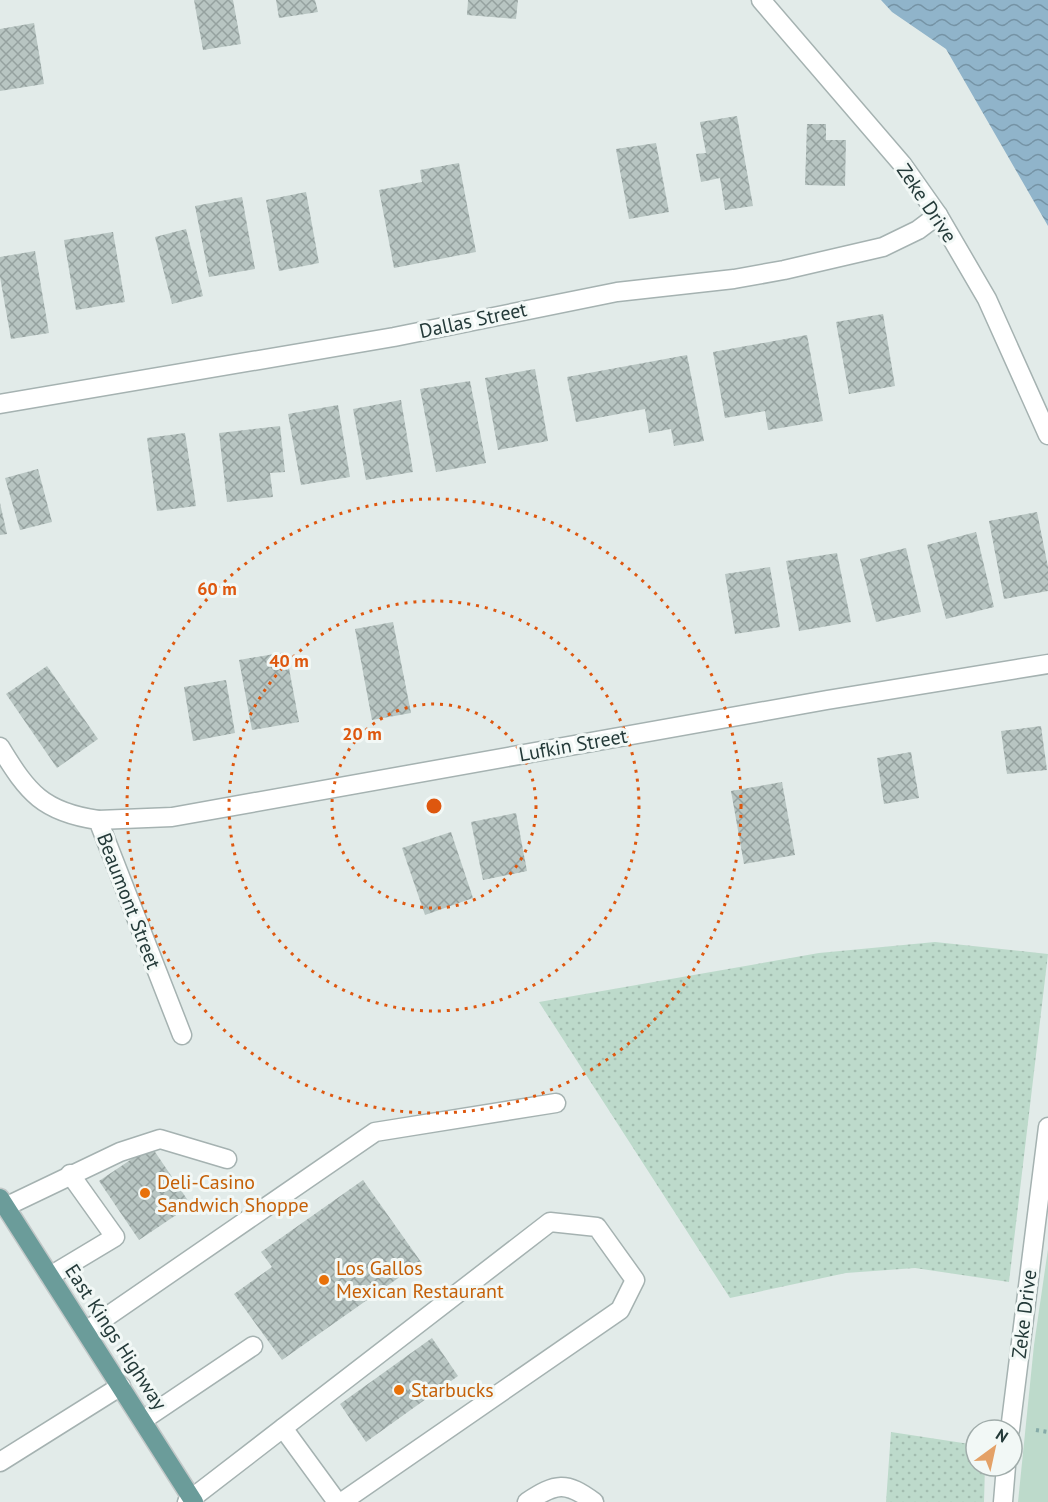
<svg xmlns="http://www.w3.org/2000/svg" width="1048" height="1502" font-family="'PT Sans',sans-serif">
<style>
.grass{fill:url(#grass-dots)}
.park{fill:#bddacb}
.water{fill:url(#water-waves)}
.building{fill:url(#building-cross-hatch)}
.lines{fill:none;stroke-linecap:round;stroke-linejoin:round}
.minor-casing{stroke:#a5b2b1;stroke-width:21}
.major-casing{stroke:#c2c8c8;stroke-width:21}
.path{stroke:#86aba8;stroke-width:4;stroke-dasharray:3 4.5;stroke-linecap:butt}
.minor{stroke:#fff;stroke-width:18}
.major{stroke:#6b9c9a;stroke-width:18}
.ring{fill:none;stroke:#de570e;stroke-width:3;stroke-dasharray:3 6}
.food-dot{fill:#e8710a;stroke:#f2f8f6;stroke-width:2}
.labels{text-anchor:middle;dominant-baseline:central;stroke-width:6;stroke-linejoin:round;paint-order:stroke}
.street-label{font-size:20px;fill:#243a39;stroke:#f2f8f6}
.food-label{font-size:20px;fill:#c56008;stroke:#f2f8f6;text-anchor:start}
.centre{fill:#de570e;stroke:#f2f8f6;stroke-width:3}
.ring-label{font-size:18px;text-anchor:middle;font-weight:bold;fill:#de570e;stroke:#f2f8f6;stroke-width:6;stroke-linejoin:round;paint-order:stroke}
</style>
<defs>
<pattern id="grass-dots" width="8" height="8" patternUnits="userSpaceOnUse" patternTransform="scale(1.5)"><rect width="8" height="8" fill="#bddacb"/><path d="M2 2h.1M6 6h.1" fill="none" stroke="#a2bcaf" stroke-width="1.8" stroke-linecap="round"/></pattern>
<pattern id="water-waves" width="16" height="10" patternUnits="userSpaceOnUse" patternTransform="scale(1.5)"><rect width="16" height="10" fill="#90b4ca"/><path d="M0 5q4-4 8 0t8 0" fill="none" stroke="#7593a5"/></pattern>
<pattern id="building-cross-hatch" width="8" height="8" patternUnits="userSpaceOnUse" patternTransform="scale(1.5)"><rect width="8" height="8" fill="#b8c5c2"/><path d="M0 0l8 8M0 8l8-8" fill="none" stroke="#95a19f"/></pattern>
</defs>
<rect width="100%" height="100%" fill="#e2ebe9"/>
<g class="grass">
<path d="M 935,942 L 1048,954 L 1009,1282 L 915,1268 L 846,1273 L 730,1298 L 539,1002 L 819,953 Z"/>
<path d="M 891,1432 L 976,1445 L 976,1466 L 985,1466 L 984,1502 L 886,1502 Z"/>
</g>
<path class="park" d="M 1048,1249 L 1048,1502 L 1018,1502 L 1034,1345 Z"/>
<path class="water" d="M 881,0 L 1048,0 L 1048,226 L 946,49 L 892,12 Z"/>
<g class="building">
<path d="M 194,0 L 233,0 L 241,44 L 203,50 Z"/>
<path d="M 276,0 L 315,0 L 318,12 L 279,18 Z"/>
<path d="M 468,0 L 518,0 L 516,19 L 467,15 Z"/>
<path d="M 34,23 L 44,84 L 0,91 L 0,29 Z"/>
<path d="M 737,116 L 753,206 L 725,210 L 720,178 L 701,182 L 696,154 L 706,153 L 700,122 Z"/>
<path d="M 807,124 L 826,124 L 826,140 L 846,140 L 845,186 L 805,185 Z"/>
<path d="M 656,143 L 669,212 L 629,219 L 616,149 Z"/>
<path d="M 459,163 L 476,252 L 394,268 L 379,190 L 422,182 L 420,170 Z"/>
<path d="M 306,192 L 319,263 L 279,271 L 266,200 Z"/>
<path d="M 242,197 L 255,269 L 209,277 L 195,206 Z"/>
<path d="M 186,229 L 203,296 L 172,304 L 155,237 Z"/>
<path d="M 113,232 L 125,302 L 76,310 L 64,240 Z"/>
<path d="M 35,251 L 49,333 L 11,339 L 0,277 L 0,257 Z"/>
<path d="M 883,314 L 895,386 L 849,394 L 836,322 Z"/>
<path d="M 807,335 L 823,421 L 768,430 L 765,411 L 725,418 L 713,352 Z"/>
<path d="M 687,355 L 704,441 L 674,446 L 671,429 L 649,433 L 645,409 L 576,422 L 567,377 Z"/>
<path d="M 535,369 L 548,441 L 498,450 L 485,378 Z"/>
<path d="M 470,381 L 486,463 L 436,472 L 420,389 Z"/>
<path d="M 401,400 L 413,472 L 366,480 L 353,409 Z"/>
<path d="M 338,405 L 350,477 L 301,485 L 288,414 Z"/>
<path d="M 280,426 L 285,472 L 270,473 L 273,497 L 227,502 L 219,433 Z"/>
<path d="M 185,433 L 196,506 L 157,511 L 147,438 Z"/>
<path d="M 38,469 L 52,522 L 20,530 L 5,478 Z"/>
<path d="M 0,503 L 7,534 L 0,535 Z"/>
<path d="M 1037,512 L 1048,567 L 1048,591 L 1004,599 L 989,521 Z"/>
<path d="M 976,532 L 994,607 L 946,619 L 927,545 Z"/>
<path d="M 906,548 L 921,612 L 876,622 L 860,559 Z"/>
<path d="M 837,553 L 851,622 L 799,631 L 786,561 Z"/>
<path d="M 770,567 L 780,627 L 735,634 L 725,574 Z"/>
<path d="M 393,622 L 411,713 L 372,720 L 355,629 Z"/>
<path d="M 286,652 L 299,722 L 252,730 L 239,660 Z"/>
<path d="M 47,666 L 98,739 L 57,768 L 6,694 Z"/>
<path d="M 226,680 L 235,733 L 193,741 L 184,687 Z"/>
<path d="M 1041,726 L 1047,770 L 1007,774 L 1001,731 Z"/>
<path d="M 911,752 L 919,798 L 884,804 L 877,758 Z"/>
<path d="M 782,782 L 795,855 L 744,864 L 731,791 Z"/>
<path d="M 516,813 L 527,871 L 483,880 L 471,822 Z"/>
<path d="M 451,832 L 473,898 L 425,915 L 402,848 Z"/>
<path d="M 151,1146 L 191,1205 L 139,1240 L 99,1181 Z"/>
<path d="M 363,1180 L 421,1262 L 282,1360 L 234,1294 L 272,1267 L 261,1252 Z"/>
<path d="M 432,1338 L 458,1376 L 366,1442 L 340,1404 Z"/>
</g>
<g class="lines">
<g class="minor-casing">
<g id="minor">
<path d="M 761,0 L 902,164 L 938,215 L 987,299 L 1048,435"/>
<path d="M 0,404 L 394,337 L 617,292 L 734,279 L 784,270 L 883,247 L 918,230 L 938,215"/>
<path d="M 0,747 C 28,793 43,812 98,820 L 182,1035"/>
<path d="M 98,820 L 172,817 L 827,700 L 1048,664"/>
<path d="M 5,1207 L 120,1152 L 160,1139 L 227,1159"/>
<path d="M 50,1276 L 115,1237 L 70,1174"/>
<path d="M 86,1331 L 375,1132 L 556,1103"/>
<path d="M 143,1420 L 253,1346"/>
<path d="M 283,1428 L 337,1502"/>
<path d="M 1010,1430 L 1048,1127"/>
<path d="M 0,1462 L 121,1386"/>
<path d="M 187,1502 L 550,1222 L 597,1227 L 635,1280 L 620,1310 L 342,1502"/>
<path d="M 527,1502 C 556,1483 566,1481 594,1502"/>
<path d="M 1003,1502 L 1006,1466"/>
</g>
</g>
<g class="major-casing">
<path id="major" d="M 0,1198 L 194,1502"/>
</g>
<path class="path" d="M 1036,1430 L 1048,1432"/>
<use href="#minor" class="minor"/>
<use href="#major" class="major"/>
</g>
<g class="ring">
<circle cx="434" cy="806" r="102"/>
<circle cx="434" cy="806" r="205"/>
<circle cx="434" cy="806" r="307"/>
</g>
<g class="food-dot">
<circle cx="145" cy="1193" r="6"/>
<circle cx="324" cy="1280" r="6"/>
<circle cx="399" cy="1390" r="6"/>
</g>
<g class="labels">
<g class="street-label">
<text transform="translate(927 203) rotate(56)">Zeke Drive</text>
<text transform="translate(473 320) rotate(-12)">Dallas Street</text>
<text transform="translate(573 745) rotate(-10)">Lufkin Street</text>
<text transform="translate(129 901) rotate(69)">Beaumont Street</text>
<text transform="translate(1024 1314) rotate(-83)">Zeke Drive</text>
<text transform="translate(116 1337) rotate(57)">East Kings Highway</text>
</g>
<g class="food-label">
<text x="157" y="1182">Deli-Casino<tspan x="157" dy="23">Sandwich Shoppe</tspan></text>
<text x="336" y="1268">Los Gallos<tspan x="336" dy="23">Mexican Restaurant</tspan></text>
<text x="411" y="1390">Starbucks</text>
</g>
</g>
<circle cx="434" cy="806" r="9" class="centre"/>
<g class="ring-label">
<text x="217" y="595">60 m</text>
<text x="289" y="667">40 m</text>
<text x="362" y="740">20 m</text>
</g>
<g transform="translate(994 1448) rotate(33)"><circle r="28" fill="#f2f8f6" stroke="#a0acaa" stroke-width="1.5"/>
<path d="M0-4.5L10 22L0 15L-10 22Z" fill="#e4a167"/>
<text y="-9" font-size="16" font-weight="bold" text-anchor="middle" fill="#243a39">N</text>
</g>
</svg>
